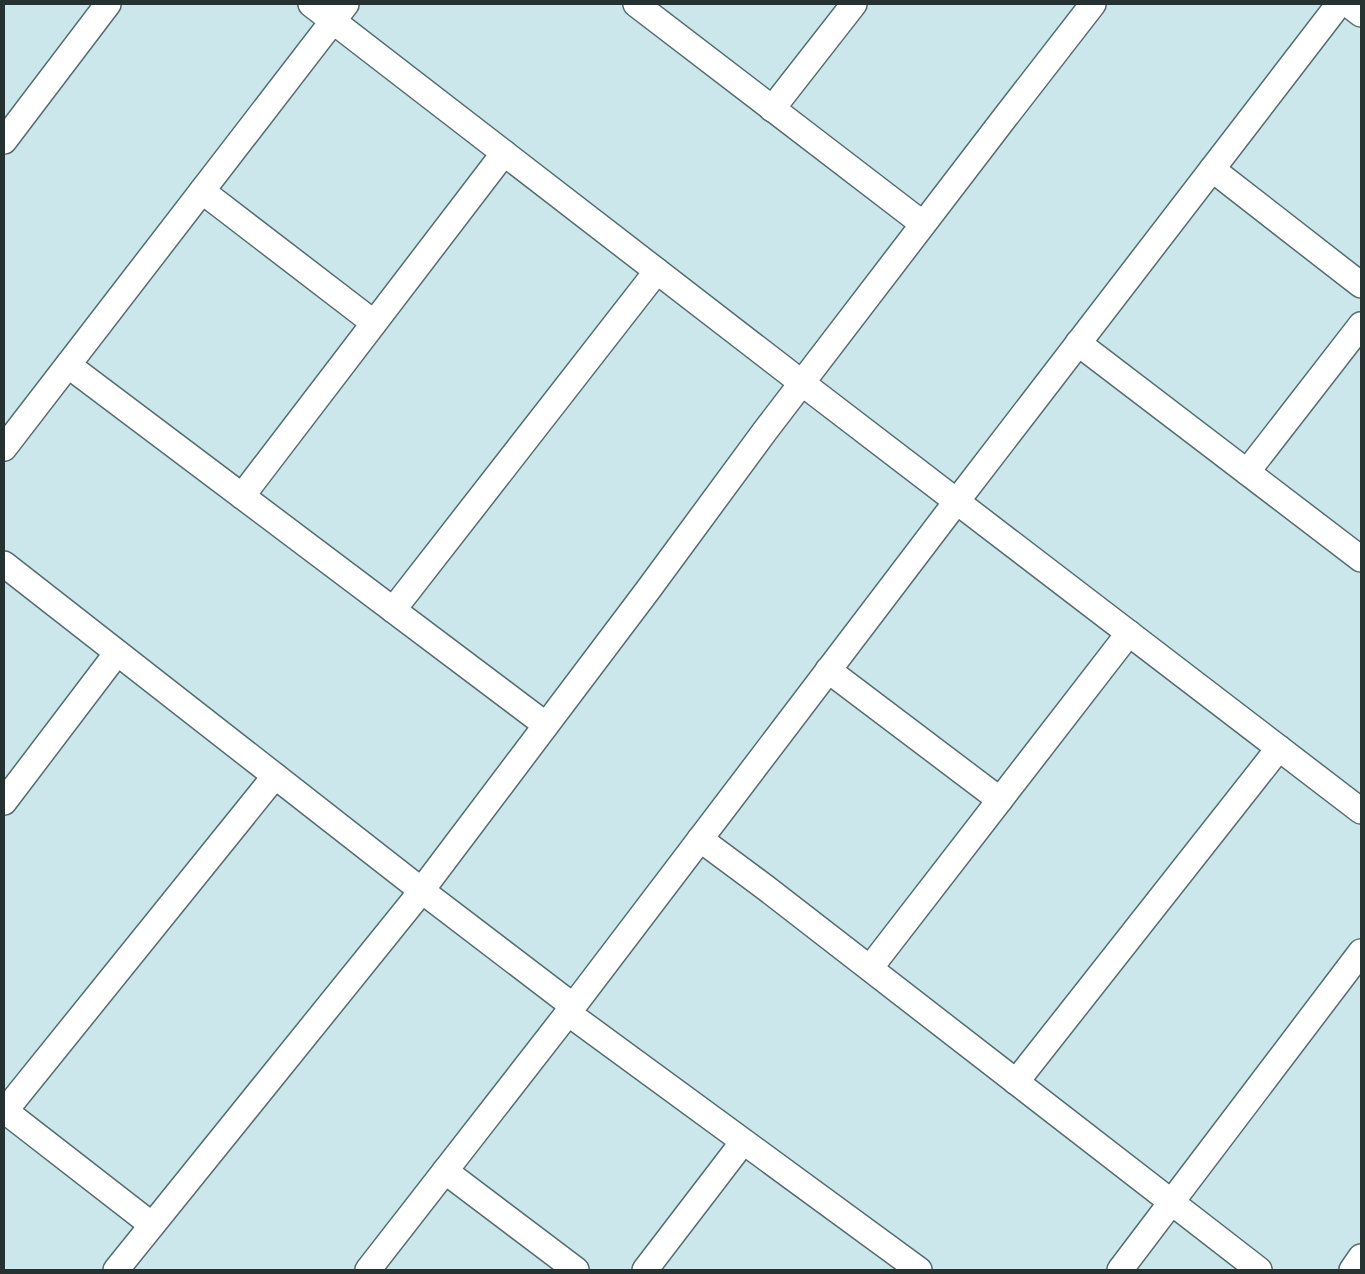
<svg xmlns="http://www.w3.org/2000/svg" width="1365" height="1274" font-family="'Noto Serif',serif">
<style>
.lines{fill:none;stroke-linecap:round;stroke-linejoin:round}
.street-casing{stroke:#546c70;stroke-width:28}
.street{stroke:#fff;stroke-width:25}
</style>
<rect width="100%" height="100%" fill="#cbe7eb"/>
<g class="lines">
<g class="street-casing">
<g id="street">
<path d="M 311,4 L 802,383 L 1361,811"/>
<path d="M 636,4 L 923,224"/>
<path d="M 1348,4 L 1361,14"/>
<path d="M 772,109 L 854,4"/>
<path d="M 4,141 L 108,4"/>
<path d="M 1212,169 L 1361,285"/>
<path d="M 202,191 L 374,323"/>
<path d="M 1078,343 L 1361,559"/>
<path d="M 68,365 L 546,725"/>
<path d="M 4,448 L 346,4"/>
<path d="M 1247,472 L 1361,325"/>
<path d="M 242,496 L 504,153"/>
<path d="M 4,564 L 421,890 L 573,1006"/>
<path d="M 393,610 L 657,271"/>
<path d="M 828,670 L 1000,800"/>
<path d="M 4,802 L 117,653"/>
<path d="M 700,839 L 766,888 L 1259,1270"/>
<path d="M 870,968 L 1129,633"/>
<path d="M 568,1013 L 919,1270"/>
<path d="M 1016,1082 L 1279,748"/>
<path d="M 4,1110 L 152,1225"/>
<path d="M 5,1111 L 275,776"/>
<path d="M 445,1171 L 576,1270"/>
<path d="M 116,1270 L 412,903 L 648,590 L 765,431 L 1003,120 L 1093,4"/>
<path d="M 368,1270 L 568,1013 L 957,501 L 1339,4"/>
<path d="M 645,1270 L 743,1142"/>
<path d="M 1120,1270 L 1361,952"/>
<path d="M 1352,1270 L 1361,1257"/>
</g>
</g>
<use href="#street" class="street"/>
</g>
<rect width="1365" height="1274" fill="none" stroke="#263132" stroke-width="10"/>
</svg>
